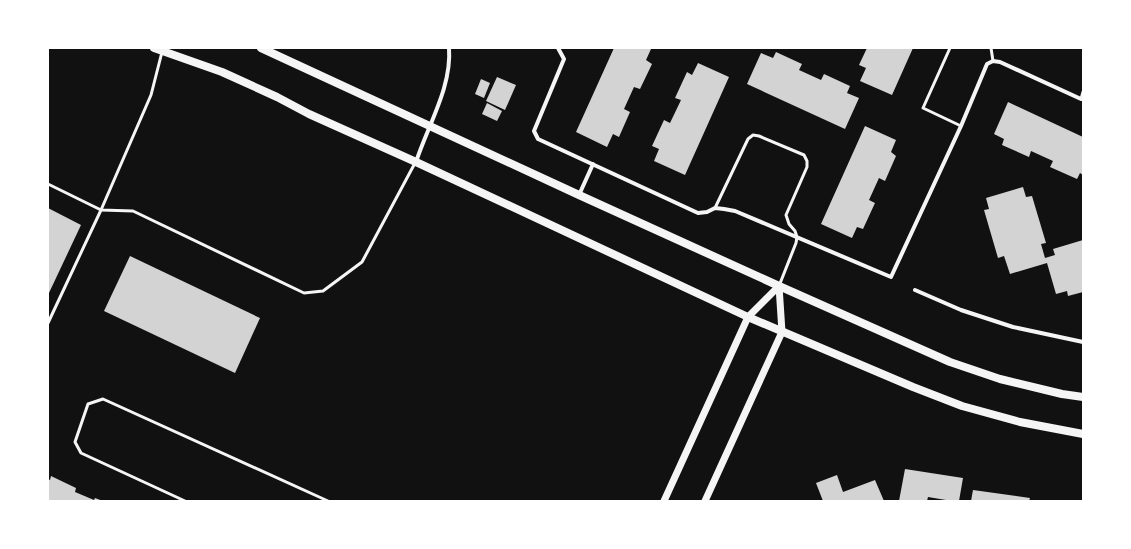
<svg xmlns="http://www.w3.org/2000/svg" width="1131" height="549" font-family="'PT Sans Narrow',sans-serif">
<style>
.building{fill:#d3d3d3}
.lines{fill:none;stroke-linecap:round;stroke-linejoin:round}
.service{stroke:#f5f5f5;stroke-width:3}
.minor{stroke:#f5f5f5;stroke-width:4}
.tertiary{stroke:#f5f5f5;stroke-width:7}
.secondary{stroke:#f5f5f5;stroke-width:8}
</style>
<rect width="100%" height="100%" fill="#111"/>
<g class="building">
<path d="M 614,48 L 650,48 L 651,49 L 646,60 L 652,64 L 640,89 L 634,87 L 624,109 L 630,112 L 619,137 L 613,134 L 607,147 L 576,132 Z"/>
<path d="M 867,48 L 913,48 L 892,95 L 860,81 L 866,68 L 859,65 Z"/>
<path d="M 776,52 L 802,64 L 799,70 L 821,80 L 824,74 L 850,86 L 847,93 L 859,98 L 845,129 L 747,84 L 761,53 L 773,58 Z"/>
<path d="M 698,63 L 729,77 L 685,175 L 654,161 L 659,149 L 652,146 L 664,120 L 670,123 L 681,100 L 675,98 L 687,72 L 692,75 Z"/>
<path d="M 497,77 L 516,85 L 505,110 L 486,101 Z"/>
<path d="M 481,79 L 490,83 L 484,98 L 475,94 Z"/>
<path d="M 1008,102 L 1083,137 L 1083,175 L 1080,173 L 1077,179 L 1050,167 L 1053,161 L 1031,151 L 1029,157 L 1002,145 L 1004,139 L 994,134 Z"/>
<path d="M 487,103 L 502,111 L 497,121 L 482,114 Z"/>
<path d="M 865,126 L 896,140 L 891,152 L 896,156 L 885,181 L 879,178 L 869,200 L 875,203 L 863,229 L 857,227 L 852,238 L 821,224 Z"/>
<path d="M 1023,187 L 1026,197 L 1032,196 L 1046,243 L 1041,244 L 1045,258 L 1055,255 L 1053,249 L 1083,240 L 1083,292 L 1068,296 L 1067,291 L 1056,294 L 1047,263 L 1010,274 L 1004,256 L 998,258 L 984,210 L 989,209 L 986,198 Z"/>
<path d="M 48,208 L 81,225 L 48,295 Z"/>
<path d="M 130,256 L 260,318 L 235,373 L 104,311 Z"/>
<path d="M 905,469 L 963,478 L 959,501 L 952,501 L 928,497 L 927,501 L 899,501 Z"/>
<path d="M 837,475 L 843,492 L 875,480 L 884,501 L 823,501 L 816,483 Z"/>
<path d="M 51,476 L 76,488 L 75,492 L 94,500 L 95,498 L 103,501 L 48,501 L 48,479 L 50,480 Z"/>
<path d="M 973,490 L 1030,498 L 1029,501 L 971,501 Z"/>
</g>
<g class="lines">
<g class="service">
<path d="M 950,48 L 923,108 L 961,126"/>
<path d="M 991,48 L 993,61"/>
<path d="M 1081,99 L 1083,92"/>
<path d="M 48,184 L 101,210 L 133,211 L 304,293 L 323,291 L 362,262 L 415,163"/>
<path d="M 715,208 L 748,139 L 753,135 L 759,136 L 804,155 L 807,161 L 807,167 L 786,215 L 789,224 L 795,231 L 797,237 L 796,243 L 779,286"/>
<path d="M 48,323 L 101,210 L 151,95 L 162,52"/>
<path d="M 185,501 L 81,453 L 75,442 L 88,404 L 103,399 L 328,501"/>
</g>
<g class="minor">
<path d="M 558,48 L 564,59 L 534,131 L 538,139 L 698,213 L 707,212 L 715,208 L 724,209 L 735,211 L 891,277 L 961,126 L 987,64 L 993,61 L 1000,62 L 1081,99"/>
<path d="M 416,162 C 428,125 452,87 449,48"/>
<path d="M 579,195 L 593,164"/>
<path d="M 915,290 L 961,310 L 1013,327 L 1083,342"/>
</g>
<g class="tertiary">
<path d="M 664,501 L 748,317 L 779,286"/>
<path d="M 705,501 L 782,332 L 779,286"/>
</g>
<g class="secondary">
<path d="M 154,48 L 222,72 L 277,97 L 309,114 L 416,162 L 748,317 L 913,387 L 962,406 L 1020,422 L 1083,434"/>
<path d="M 261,48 L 579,195 L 779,286 L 950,362 L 1000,379 L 1062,394 L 1083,397"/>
</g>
</g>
<rect width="1131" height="549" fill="none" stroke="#ffffff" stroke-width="98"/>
</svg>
